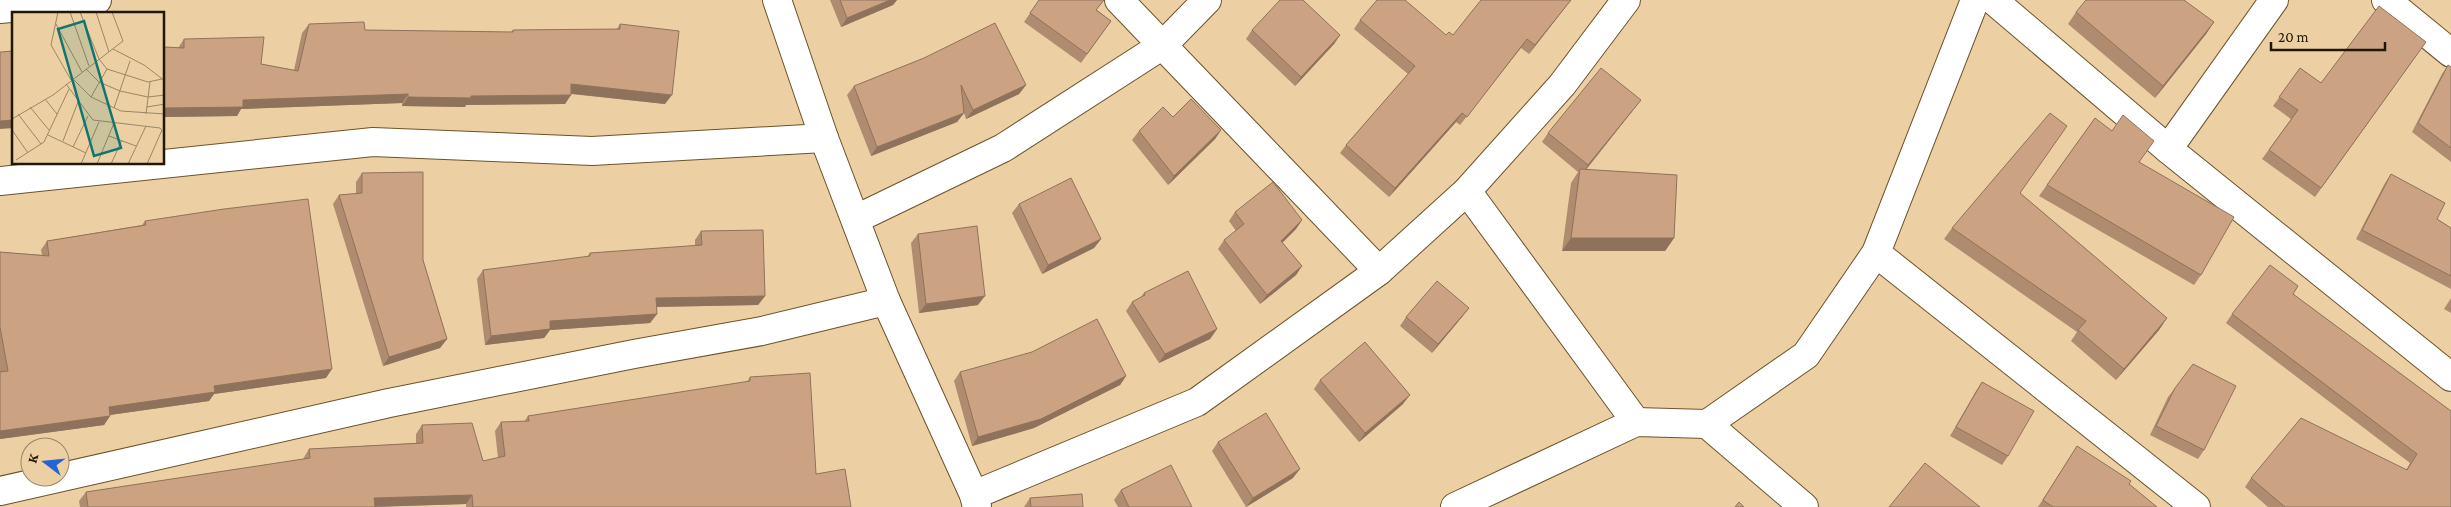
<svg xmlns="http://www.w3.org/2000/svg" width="2451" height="507" font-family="'Crimson Pro',serif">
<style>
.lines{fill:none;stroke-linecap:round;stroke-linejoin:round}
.minor-casing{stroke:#6b532a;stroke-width:30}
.minor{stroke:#fff;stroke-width:28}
.wall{fill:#af8c70}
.shaded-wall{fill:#8f725b}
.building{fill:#cca382;stroke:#8f725b}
.inset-road{fill:none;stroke:#9b8665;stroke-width:1}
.view{fill:#0f766e;fill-opacity:0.15;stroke:#0f766e;stroke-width:2.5}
.inset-edge{fill:none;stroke:#211706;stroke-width:2.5}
</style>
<rect width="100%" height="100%" fill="#ecd0a4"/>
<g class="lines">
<g class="minor-casing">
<g id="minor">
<path d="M 777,0 L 824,138 L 886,301 L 974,495 L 977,507"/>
<path d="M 1119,0 L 1379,271"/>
<path d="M 1993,0 L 2168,149 L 2451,377"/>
<path d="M 2386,0 L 2451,53"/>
<path d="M 0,9 L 97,0"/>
<path d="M 2168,149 L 2274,0"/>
<path d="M 0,181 L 373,142 L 592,151 L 824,138"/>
<path d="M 1467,191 L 1636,422"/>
<path d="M 856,219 L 1003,148 L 1163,45 L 1207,0"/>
<path d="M 1876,253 L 2196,507"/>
<path d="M 1707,424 L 1804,507"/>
<path d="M 0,491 L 389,403 L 634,354 L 762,331 L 886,301"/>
<path d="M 974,495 L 1197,402 L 1379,271 L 1467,191 L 1562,85 L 1626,0"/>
<path d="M 1455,507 L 1636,422 L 1707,424 L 1806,355 L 1876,253 L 1975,0"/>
</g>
</g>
<use href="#minor" class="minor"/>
</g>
<g class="wall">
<path d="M 830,0 L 897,0 L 893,5 L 841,27 Z"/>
<path d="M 1039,0 L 1097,10 L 1111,21 L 1081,63 L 1024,22 Z"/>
<path d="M 1571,0 L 1529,54 L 1521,48 L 1460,125 L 1456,122 L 1389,197 L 1340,153 L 1346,145 L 1408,74 L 1354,29 L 1360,20 L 1446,35 L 1453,35 Z"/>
<path d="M 2076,12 L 2214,22 L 2206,34 L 2155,98 L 2068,24 Z"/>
<path d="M 309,24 L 365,30 L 511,32 L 513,30 L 617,29 L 620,24 L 665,104 L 571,94 L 565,104 L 466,105 L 465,107 L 402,106 L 402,103 L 241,109 L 237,116 L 164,117 L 164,47 L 178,48 L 184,39 L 261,64 L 294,70 L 302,33 Z"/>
<path d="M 1252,30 L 1340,35 L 1334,44 L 1295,86 L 1246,39 Z"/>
<path d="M 2426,42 L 2315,197 L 2262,159 L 2291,119 L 2273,106 L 2300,68 L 2321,83 Z"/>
<path d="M 2448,65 L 2451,67 L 2451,162 L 2412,132 L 2442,74 Z"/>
<path d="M 1026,85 L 1019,94 L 966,119 L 964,113 L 957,122 L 871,156 L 847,95 L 854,86 Z"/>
<path d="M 1634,109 L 1586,170 L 1674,238 L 1665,251 L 1562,251 L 1571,183 L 1578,172 L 1542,142 L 1548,133 Z"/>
<path d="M 1173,117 L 1221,130 L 1215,139 L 1168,185 L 1132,140 L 1139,131 Z"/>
<path d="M 2095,118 L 2139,162 L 2201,275 L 2194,285 L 2039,196 Z"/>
<path d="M 362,173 L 423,260 L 447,339 L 440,348 L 383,366 L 333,204 L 339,195 L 356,194 L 356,182 Z"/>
<path d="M 2391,174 L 2437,219 L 2451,228 L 2451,289 L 2356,239 L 2385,183 Z"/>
<path d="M 2020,193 L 2167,318 L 2159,330 L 2116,380 L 2071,341 L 2077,332 L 1944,239 L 1952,228 Z"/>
<path d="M 1019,204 L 1101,239 L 1094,248 L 1042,274 L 1012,213 Z"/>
<path d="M 1235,212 L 1302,220 L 1296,229 L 1282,243 L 1302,266 L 1296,275 L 1260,304 L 1218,249 L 1224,240 L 1236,231 L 1229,221 Z"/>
<path d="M 145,221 L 326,378 L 214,394 L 209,401 L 110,415 L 110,416 L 104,425 L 0,439 L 0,252 L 42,255 L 41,250 L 47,241 L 142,225 Z"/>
<path d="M 701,231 L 765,296 L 758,305 L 656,307 L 657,314 L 650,323 L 550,330 L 544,338 L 485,345 L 477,279 L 483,270 L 587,257 L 590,253 L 695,246 L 695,240 Z"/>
<path d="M 918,234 L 978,305 L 919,313 L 911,243 Z"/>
<path d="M 1144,293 L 1217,329 L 1210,339 L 1159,363 L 1126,311 L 1132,302 L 1141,297 Z"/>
<path d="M 2293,294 L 2451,411 L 2451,507 L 2268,507 L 2245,487 L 2251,478 L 2406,470 L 2410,463 L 2226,323 L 2232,314 Z"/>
<path d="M 2451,298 L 2451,313 L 2444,309 Z"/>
<path d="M 1469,308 L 1462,317 L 1432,353 L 1400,326 L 1406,317 Z"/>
<path d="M 960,372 L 1126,376 L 1120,385 L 1034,428 L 972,446 L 954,381 Z"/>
<path d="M 750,377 L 816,474 L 851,507 L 466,507 L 466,504 L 375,507 L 80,507 L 79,501 L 86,492 L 303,459 L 309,449 L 416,443 L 416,434 L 422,425 L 483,461 L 498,458 L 495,431 L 501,422 L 524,422 L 528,416 L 747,382 Z"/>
<path d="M 1320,380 L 1403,404 L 1359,442 L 1314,389 Z"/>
<path d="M 1982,382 L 2008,456 L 2002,465 L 1950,436 L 1976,391 Z"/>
<path d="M 2175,388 L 2204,450 L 2198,459 L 2150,435 L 2168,397 Z"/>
<path d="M 1218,442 L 1293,478 L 1246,507 L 1212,451 Z"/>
<path d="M 2077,446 L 2129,484 L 2157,507 L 2038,507 Z"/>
<path d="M 1121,490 L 1192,507 L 1118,507 L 1114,500 Z"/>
<path d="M 1030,498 L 1083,507 L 1024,507 Z"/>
</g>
<g class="shaded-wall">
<path d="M 890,0 L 897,0 L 893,5 L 841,27 L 847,18 Z"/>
<path d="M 1571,0 L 1529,54 L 1535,45 Z"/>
<path d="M 2214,22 L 2206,34 L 2155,98 L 2163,86 Z"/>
<path d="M 1340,35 L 1334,44 L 1295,86 L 1301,77 Z"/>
<path d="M 571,84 L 672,95 L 665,104 L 565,93 Z"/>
<path d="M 1026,85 L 1019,94 L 966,119 L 973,110 Z"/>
<path d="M 408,94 L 402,103 L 241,109 L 237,116 L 164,117 L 164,108 L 243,100 Z"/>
<path d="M 571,95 L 565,104 L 466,105 L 465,107 L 402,106 L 408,97 Z"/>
<path d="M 1641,100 L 1634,109 L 1582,174 L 1588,165 Z"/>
<path d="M 964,113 L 957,122 L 871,156 L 877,147 Z"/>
<path d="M 1462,113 L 1456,122 L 1389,197 L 1395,188 Z"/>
<path d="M 14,120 L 14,128 L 0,129 L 0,121 Z"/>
<path d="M 1221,130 L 1215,139 L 1168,185 L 1174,176 Z"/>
<path d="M 1302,220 L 1296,229 L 1275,250 L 1281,241 Z"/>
<path d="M 1571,238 L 1674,238 L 1665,251 L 1562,251 Z"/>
<path d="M 1101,239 L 1094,248 L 1042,274 L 1048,265 Z"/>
<path d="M 1302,266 L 1296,275 L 1260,304 L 1267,295 Z"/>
<path d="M 765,296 L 758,305 L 649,307 L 656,298 Z"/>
<path d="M 985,296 L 978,305 L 919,313 L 926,304 Z"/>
<path d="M 1469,308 L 1462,317 L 1432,353 L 1438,344 Z"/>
<path d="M 657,314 L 650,323 L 550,330 L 544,338 L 485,345 L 491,336 L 550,321 Z"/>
<path d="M 2167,318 L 2159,330 L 2116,380 L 2124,369 Z"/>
<path d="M 1217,329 L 1210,339 L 1159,363 L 1165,354 Z"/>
<path d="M 447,339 L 440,348 L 383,366 L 389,357 Z"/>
<path d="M 332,369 L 326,378 L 214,394 L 209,401 L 102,416 L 109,407 L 214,386 Z"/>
<path d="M 1126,376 L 1120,385 L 1034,428 L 972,446 L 978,437 Z"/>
<path d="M 1410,395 L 1403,404 L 1359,442 L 1365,433 Z"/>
<path d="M 110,416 L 104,425 L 0,439 L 0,431 Z"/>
<path d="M 1300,469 L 1293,478 L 1246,507 L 1253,498 Z"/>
<path d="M 472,495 L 466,504 L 368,507 L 374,498 Z"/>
</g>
<g class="building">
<path d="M 840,0 L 890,0 L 847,18 Z"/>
<path d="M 1039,0 L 1104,0 L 1096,10 L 1111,21 L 1087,54 L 1030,13 Z"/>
<path d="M 1280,0 L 1303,0 L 1340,35 L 1301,77 L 1252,30 Z"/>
<path d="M 1377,0 L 1405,0 L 1446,35 L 1449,32 L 1453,35 L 1481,0 L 1571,0 L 1535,45 L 1527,39 L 1467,117 L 1462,113 L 1395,188 L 1346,145 L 1415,66 L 1360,20 Z"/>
<path d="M 2086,0 L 2184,0 L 2214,22 L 2163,86 L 2076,12 Z"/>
<path d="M 2379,6 L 2426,42 L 2321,188 L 2269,150 L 2298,110 L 2279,97 L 2300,68 L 2321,83 Z"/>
<path d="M 364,22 L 365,30 L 513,32 L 513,30 L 620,29 L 620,24 L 679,31 L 672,95 L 571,84 L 571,95 L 471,96 L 471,98 L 408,97 L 408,94 L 243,100 L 243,107 L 164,108 L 164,47 L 184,48 L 184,39 L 264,37 L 261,64 L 298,71 L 309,24 Z"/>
<path d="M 995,23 L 1026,85 L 973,110 L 961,85 L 964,113 L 877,147 L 854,86 L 924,58 Z"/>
<path d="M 14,51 L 14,120 L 0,121 L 0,52 Z"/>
<path d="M 2448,65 L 2451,67 L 2451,148 L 2418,123 Z"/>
<path d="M 1601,68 L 1641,100 L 1588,165 L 1548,133 Z"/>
<path d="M 1191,99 L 1221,130 L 1174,176 L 1139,131 L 1163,107 L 1173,117 Z"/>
<path d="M 2050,113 L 2067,126 L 2020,193 L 2167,318 L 2124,369 L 2078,330 L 2086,321 L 1952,228 Z"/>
<path d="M 2123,115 L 2154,141 L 2139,162 L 2234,217 L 2201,275 L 2047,185 L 2095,118 L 2112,131 Z"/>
<path d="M 1580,169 L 1677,175 L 1674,238 L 1571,238 Z"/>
<path d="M 423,172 L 423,260 L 447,339 L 389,357 L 339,195 L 362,193 L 362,173 Z"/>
<path d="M 2391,174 L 2445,203 L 2437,219 L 2451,228 L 2451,276 L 2362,230 Z"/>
<path d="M 1071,178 L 1101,239 L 1048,265 L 1019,204 Z"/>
<path d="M 1273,182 L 1302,220 L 1281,241 L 1302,266 L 1267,295 L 1224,240 L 1244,224 L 1235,212 Z"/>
<path d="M 308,199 L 332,369 L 214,386 L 215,392 L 109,407 L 110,416 L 0,431 L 0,372 L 8,371 L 0,327 L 0,252 L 49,256 L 47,241 L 146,225 L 145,221 L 224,209 Z"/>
<path d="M 977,226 L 985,296 L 926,304 L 918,234 Z"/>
<path d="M 763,230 L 765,296 L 656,298 L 657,314 L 550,321 L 550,329 L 491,336 L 483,270 L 590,256 L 590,253 L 702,245 L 701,231 Z"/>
<path d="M 2270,265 L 2298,286 L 2293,294 L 2451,411 L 2451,507 L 2285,507 L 2251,478 L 2301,418 L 2407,470 L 2417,454 L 2232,314 Z"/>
<path d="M 1188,271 L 1217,329 L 1165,354 L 1132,302 L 1145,295 L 1144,293 Z"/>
<path d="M 1437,281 L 1469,308 L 1438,344 L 1406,317 Z"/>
<path d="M 1097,319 L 1126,376 L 1041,419 L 978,437 L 960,372 L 1032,352 Z"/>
<path d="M 1365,342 L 1410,395 L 1365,433 L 1320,380 Z"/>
<path d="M 2193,364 L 2236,386 L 2204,450 L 2156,426 L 2175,388 Z"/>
<path d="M 810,373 L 816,474 L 845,469 L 851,507 L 473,507 L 472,495 L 374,498 L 375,507 L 88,507 L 86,492 L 310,458 L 309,449 L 423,443 L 422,425 L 472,423 L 483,461 L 505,456 L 501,422 L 529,421 L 528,416 L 750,381 L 750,377 Z"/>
<path d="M 1982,382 L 2034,411 L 2008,456 L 1956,427 Z"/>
<path d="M 1266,413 L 1300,469 L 1253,498 L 1218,442 Z"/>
<path d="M 2077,446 L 2131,481 L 2129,484 L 2157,507 L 2053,507 L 2043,500 Z"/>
<path d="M 1925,463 L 1980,507 L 1889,507 Z"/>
<path d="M 1171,465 L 1192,507 L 1129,507 L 1121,490 Z"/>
<path d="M 1082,494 L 1083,507 L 1031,507 L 1030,498 Z"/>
<path d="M 1739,502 L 1744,507 L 1735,507 Z"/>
</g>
<g transform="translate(12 12)">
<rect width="152" height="152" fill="#ecd0a4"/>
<path class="inset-road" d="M 46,0 L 39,33 L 59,68M 58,0 L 77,54M 68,0 L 87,47 L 95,57 L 136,70 L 150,67M 84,0 L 97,40M 44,12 L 70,60M 101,37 L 132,53 L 153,69M 74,57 L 87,70 L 108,79 L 136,85 L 153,83M 61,67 L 79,85 L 109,99 L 153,102M 54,72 L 81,108 L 148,116 L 150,118 L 135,152M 79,85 L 95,57M 33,87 L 45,102M 18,95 L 37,118M 135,95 L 153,92M 102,96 L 118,49M 6,102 L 29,132M 134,102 L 138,70M 0,107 L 41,83 L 111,29 L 100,0M 0,118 L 16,141M 36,123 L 74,141M 97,124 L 124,134M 51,129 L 66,90M 61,135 L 76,104M 4,148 L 32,130 L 57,77M 69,152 L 87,110M 85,152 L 102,111M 99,152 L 110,128M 116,152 L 134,114"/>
<path class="view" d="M 72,9 L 109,136 L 82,144 L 46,17 Z"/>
<rect width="152" height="152" class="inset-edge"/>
</g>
<g transform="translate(45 462) rotate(286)"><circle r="24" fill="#ecd0a4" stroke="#9b8665"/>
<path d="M0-4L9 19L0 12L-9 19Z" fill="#2366d2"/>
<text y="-8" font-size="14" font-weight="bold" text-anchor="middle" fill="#211706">K</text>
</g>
<path d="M2271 42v8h114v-8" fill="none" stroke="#211706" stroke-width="2.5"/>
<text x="2278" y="42" font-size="15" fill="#211706" stroke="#ecd0a4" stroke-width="4" paint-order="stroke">20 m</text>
</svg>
